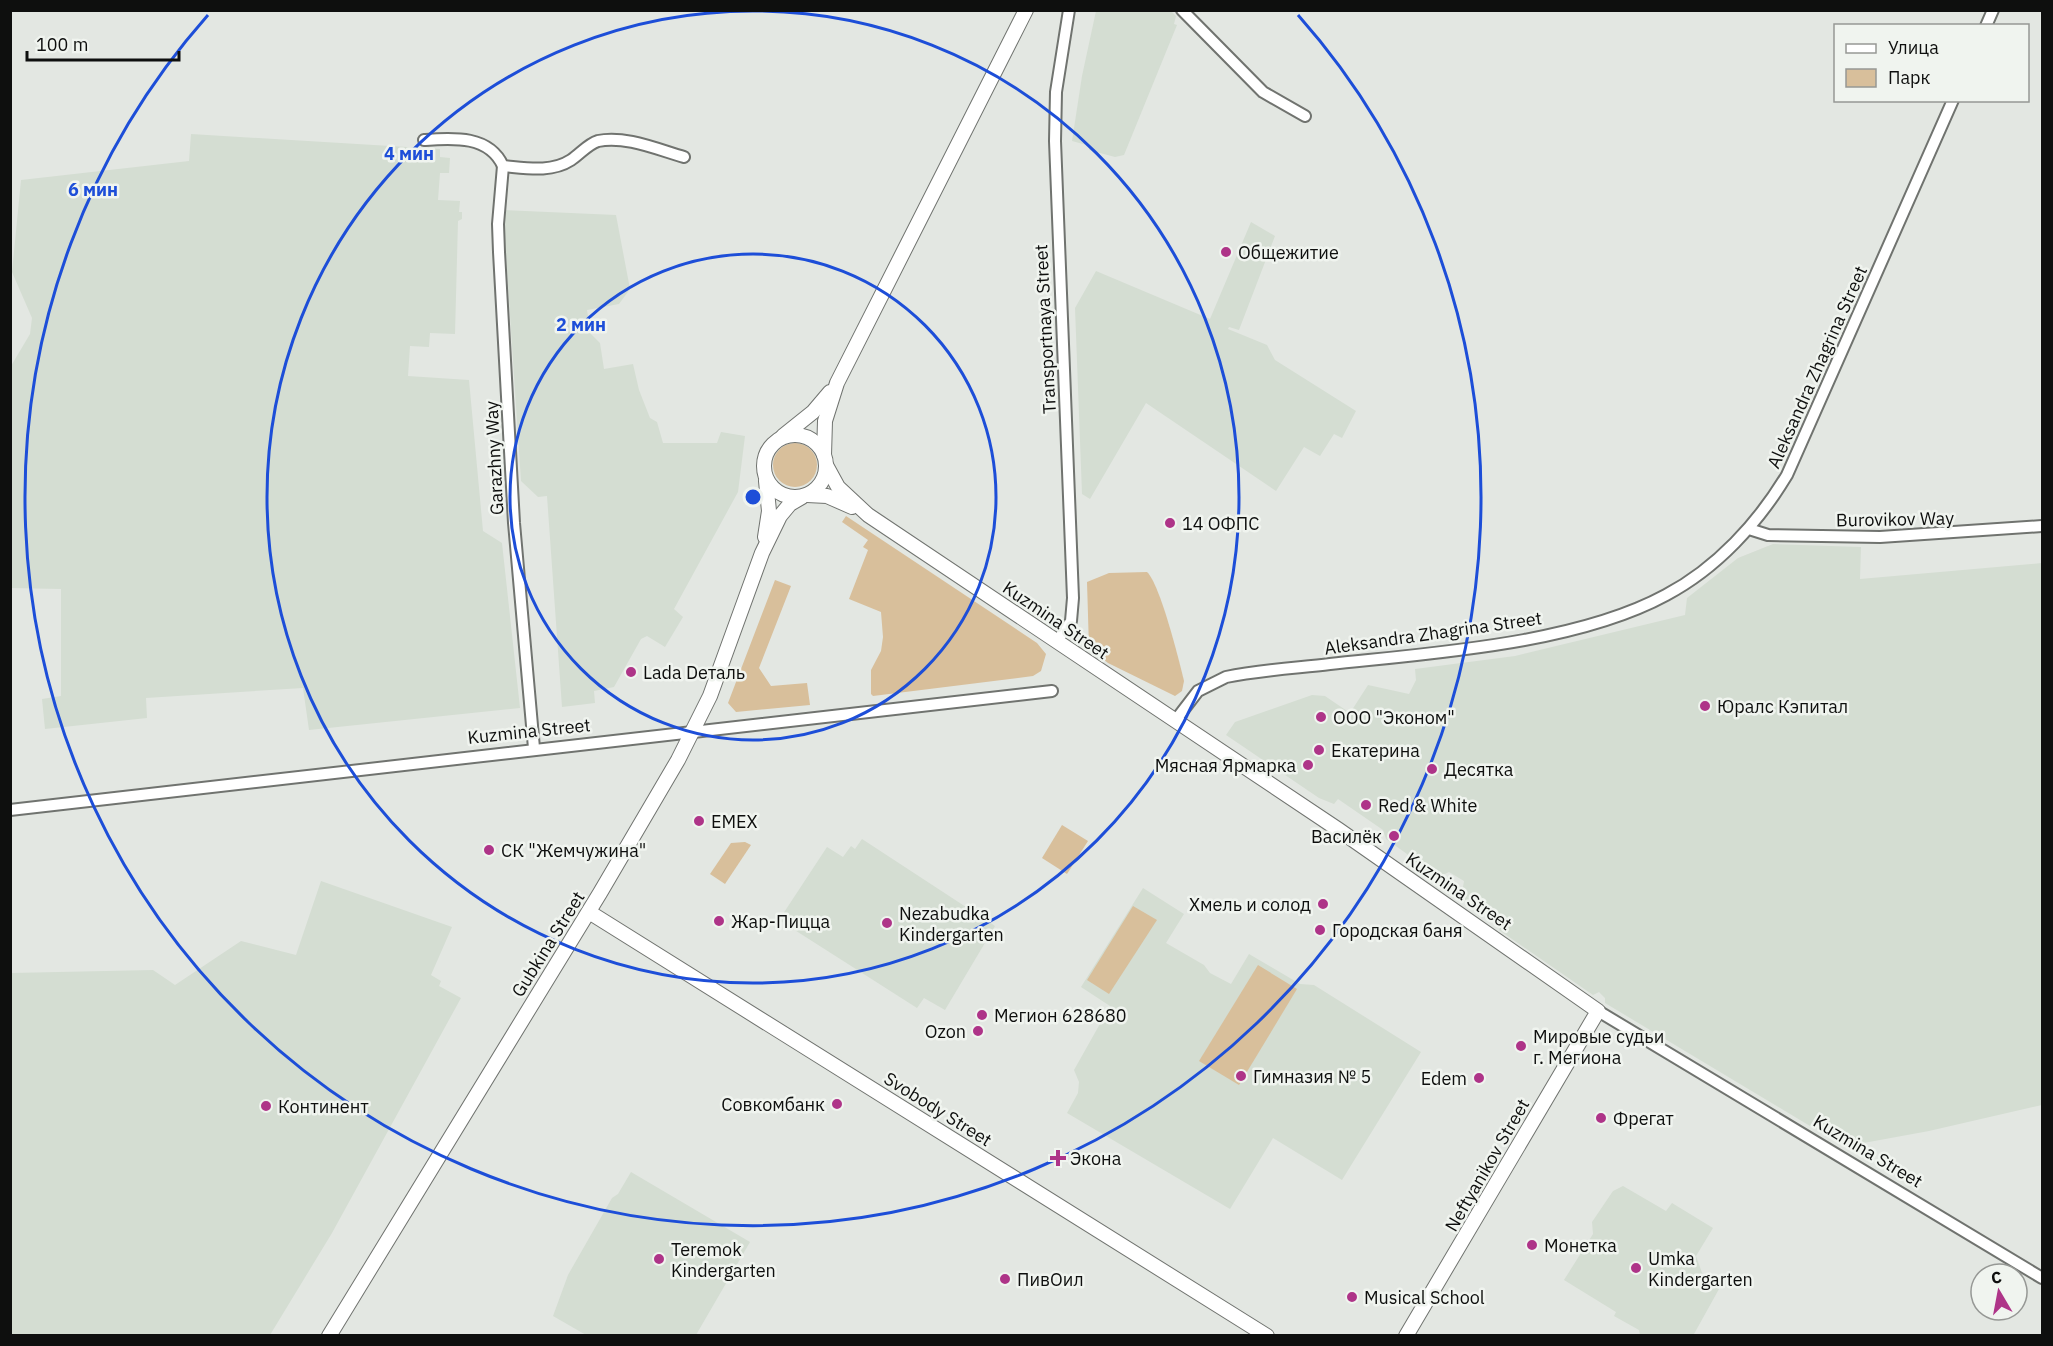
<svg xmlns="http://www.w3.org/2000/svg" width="2053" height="1346" font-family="'IBM Plex Sans',sans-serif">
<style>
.built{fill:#d4ddd2}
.green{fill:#d8bf9b}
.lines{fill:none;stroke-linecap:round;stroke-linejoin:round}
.minor-casing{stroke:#70736f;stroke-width:14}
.major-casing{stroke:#70736f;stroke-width:16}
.minor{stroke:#fff;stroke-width:10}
.major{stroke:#fff;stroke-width:14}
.ring{fill:none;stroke:#1d4ed8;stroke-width:3}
.poi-dot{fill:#ae3488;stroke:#f0f4ef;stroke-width:2}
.labels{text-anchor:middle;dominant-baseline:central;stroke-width:5;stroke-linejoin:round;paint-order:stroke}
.poi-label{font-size:18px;fill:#0e0f0e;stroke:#f0f4ef;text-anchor:start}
.street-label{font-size:18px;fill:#0e0f0e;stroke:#f0f4ef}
.centre{fill:#1d4ed8;stroke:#f0f4ef;stroke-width:3}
.ring-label{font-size:18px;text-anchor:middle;font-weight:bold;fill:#1d4ed8;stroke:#f0f4ef;stroke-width:5;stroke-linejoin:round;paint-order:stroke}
</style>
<rect width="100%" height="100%" fill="#e3e7e2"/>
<g class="built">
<path d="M 1096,11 L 1171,11 L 1176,16 L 1174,24 L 1177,25 L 1124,155 L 1115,157 L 1089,150 L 1090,146 L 1072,141 L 1082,76 Z"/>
<path d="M 191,134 L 440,149 L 440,157 L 450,158 L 449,173 L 440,173 L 438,200 L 460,201 L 459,212 L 462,212 L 462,219 L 458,221 L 455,334 L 430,333 L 429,347 L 410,346 L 408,376 L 469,380 L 483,531 L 502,543 L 520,708 L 309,730 L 303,688 L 146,698 L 147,718 L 45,729 L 42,699 L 61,696 L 61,589 L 10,588 L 11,366 L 30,334 L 32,318 L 12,272 L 21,180 L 189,161 Z"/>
<path d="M 503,210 L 616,215 L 630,289 L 619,304 L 587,310 L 591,334 L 600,343 L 604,369 L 633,364 L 639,390 L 650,418 L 657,422 L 663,443 L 717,443 L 721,432 L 745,436 L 738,492 L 674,609 L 683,617 L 665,647 L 647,636 L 641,639 L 614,687 L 594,691 L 595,703 L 562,707 L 547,496 L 538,497 L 521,481 Z"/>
<path d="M 1251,222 L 1275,236 L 1239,330 L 1229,327 L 1228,329 L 1267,345 L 1275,360 L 1356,411 L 1342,438 L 1334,434 L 1320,456 L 1304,447 L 1276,491 L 1146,403 L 1090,499 L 1082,494 L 1075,308 L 1096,271 L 1210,319 Z"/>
<path d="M 1773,544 L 1861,547 L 1860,579 L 2042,563 L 2042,1105 L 1929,1131 L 1858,1144 L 1840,1143 L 1832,1138 L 1832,1130 L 1822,1125 L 1815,1129 L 1605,1003 L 1605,998 L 1599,992 L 1593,995 L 1499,930 L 1501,926 L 1461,899 L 1464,881 L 1449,872 L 1434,879 L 1415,865 L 1407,854 L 1386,839 L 1383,830 L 1338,799 L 1334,804 L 1319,798 L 1226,735 L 1235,722 L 1312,695 L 1325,696 L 1350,713 L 1368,685 L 1409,694 L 1416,680 L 1415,669 L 1515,656 L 1685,615 L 1687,598 L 1738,558 Z"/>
<path d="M 862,839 L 995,926 L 945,1010 L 924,998 L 917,1008 L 779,920 L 827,847 L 843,857 L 851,846 L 855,849 Z"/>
<path d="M 321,881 L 452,927 L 431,975 L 441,981 L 439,986 L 461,998 L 332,1233 L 270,1335 L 11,1335 L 11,973 L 153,970 L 175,985 L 241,941 L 296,955 Z"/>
<path d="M 1143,888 L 1184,914 L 1166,943 L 1204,965 L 1210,973 L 1231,984 L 1249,954 L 1300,984 L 1314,985 L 1421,1052 L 1342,1180 L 1273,1138 L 1230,1209 L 1067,1113 L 1078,1093 L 1079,1082 L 1074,1070 L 1110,1006 L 1081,987 Z"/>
<path d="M 631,1172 L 750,1242 L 696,1335 L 586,1335 L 553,1316 L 568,1275 L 612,1198 L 618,1194 Z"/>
<path d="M 1623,1186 L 1666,1211 L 1672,1203 L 1713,1228 L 1696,1256 L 1705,1281 L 1719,1289 L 1694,1334 L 1640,1335 L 1639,1330 L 1614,1316 L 1616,1312 L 1564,1280 L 1593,1234 L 1592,1222 L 1613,1191 Z"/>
</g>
<g class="green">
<circle cx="795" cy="465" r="22"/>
<path d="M 846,516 L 1037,643 L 1046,654 L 1041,671 L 1033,676 L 873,696 L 871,694 L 871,670 L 881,651 L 883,637 L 881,612 L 849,599 L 868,550 L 863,547 L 868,540 L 842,522 Z"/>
<path d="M 1147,572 C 1160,584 1179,660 1184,681 L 1182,691 L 1175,696 L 1108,663 L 1089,648 L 1087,582 L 1109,573 Z"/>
<path d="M 775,580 L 791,586 L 759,668 L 771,686 L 807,683 L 810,705 L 736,712 L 728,703 Z"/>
<path d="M 1062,825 L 1088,841 L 1067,874 L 1042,858 Z"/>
<path d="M 745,842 L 751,845 L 725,884 L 710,874 L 731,843 Z"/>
<path d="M 1133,906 L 1157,920 L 1109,994 L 1087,980 Z"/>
<path d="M 1258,965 L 1297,989 L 1239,1085 L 1199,1061 Z"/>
</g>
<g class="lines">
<g class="minor-casing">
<g id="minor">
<path d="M 1182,10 L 1263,92 L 1305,116"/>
<path d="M 1986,26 L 1993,10"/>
<path d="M 424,140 C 453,138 489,135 503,166 C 526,168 551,173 571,160 C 580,154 588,144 598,141 C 625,135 659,150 684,157"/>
<path d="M 503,166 L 498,224 L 499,252 L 514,523 L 534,748"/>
<path d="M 1749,529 L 1768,535 L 1880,537 L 2042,526"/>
<path d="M 1057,641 L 1071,621 L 1073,598 L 1055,141 L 1056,92 L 1069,10"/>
<path d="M 1175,721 L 1198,691 L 1226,677 C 1260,670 1296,668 1330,664 C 1432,653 1576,644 1666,595 C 1717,568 1758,523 1787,475 L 1953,100"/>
<path d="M 10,810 L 1052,691"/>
<path d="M 1598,1011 L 2042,1278"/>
</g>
</g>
<g class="major-casing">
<g id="major">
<circle cx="795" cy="466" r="31"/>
<path d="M 783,436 L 813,412 L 830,392"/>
<path d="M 824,455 L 825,421 L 837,383 L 1026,10"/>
<path d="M 826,465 L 838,487 L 868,515 L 1339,830 L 1598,1011 L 1406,1336"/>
<path d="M 807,495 L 827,496 L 852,507"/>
<path d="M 765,537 L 769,511 L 766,481"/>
<path d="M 589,912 L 1267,1336"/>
<path d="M 329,1336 L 600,893 L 678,760 L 710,696 L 762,553 L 780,516 L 790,504 L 802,497"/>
</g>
</g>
<use href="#minor" class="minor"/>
<use href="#major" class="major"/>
</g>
<g class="ring">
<circle cx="753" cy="497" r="243"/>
<circle cx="753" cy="497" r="486"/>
<path d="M1298 15A728 728 0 1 1 208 15"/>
</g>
<g class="poi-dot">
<circle cx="1226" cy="252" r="6"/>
<circle cx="1170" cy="523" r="6"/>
<circle cx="631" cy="672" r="6"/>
<circle cx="1705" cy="706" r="6"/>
<circle cx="1321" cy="717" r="6"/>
<circle cx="1319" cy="750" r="6"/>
<circle cx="1308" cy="765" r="6"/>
<circle cx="1432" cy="769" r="6"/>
<circle cx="1366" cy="805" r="6"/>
<circle cx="699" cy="821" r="6"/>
<circle cx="1394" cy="836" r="6"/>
<circle cx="489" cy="850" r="6"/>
<circle cx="1323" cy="904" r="6"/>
<circle cx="719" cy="921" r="6"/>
<circle cx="887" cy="923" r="6"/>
<circle cx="1320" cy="930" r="6"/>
<circle cx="982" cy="1015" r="6"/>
<circle cx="978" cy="1031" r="6"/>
<circle cx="1521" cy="1046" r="6"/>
<circle cx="1241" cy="1076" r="6"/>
<circle cx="1479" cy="1078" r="6"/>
<circle cx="837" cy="1104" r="6"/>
<circle cx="266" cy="1106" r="6"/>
<circle cx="1601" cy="1118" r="6"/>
<path d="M1055 1149h6v6h6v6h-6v6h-6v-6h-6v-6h6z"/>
<circle cx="1532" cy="1245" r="6"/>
<circle cx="659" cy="1259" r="6"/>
<circle cx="1636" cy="1268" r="6"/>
<circle cx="1005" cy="1279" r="6"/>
<circle cx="1352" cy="1297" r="6"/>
</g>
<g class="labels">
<g class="poi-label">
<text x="1238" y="252">Общежитие</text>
<text x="1182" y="523">14 ОФПС</text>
<text x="643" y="672">Lada Dеталь</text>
<text x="1717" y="706">Юралс Кэпитал</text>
<text x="1333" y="717">ООО "Эконом"</text>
<text x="1331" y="750">Екатерина</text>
<text x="1296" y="765" text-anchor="end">Мясная Ярмарка</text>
<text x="1444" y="769">Десятка</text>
<text x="1378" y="805">Red &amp; White</text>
<text x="711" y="821">EMEX</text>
<text x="1382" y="836" text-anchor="end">Василёк</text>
<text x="501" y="850">СК "Жемчужина"</text>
<text x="1311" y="904" text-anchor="end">Хмель и солод</text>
<text x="899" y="913">Nezabudka<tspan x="899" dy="21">Kindergarten</tspan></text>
<text x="731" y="921">Жар-Пицца</text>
<text x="1332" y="930">Городская баня</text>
<text x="994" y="1015">Мегион 628680</text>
<text x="966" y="1031" text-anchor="end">Ozon</text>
<text x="1533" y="1036">Мировые судьи<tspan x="1533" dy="21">г. Мегиона</tspan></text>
<text x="1253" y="1076">Гимназия № 5</text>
<text x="1467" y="1078" text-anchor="end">Edem</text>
<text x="825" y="1104" text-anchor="end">Совкомбанк</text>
<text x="278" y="1106">Континент</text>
<text x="1613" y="1118">Фрегат</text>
<text x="1070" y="1158">Экона</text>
<text x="1544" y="1245">Монетка</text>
<text x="671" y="1249">Teremok<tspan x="671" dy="21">Kindergarten</tspan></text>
<text x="1648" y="1258">Umka<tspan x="1648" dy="21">Kindergarten</tspan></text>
<text x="1017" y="1279">ПивОил</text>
<text x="1364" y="1297">Musical School</text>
</g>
<g class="street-label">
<text transform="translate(1045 329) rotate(-93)">Transportnaya Street</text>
<text transform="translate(1817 367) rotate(-66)">Aleksandra Zhagrina Street</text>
<text transform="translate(494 458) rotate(-93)">Garazhny Way</text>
<text transform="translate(1895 519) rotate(-1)">Burovikov Way</text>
<text transform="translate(1056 620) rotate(34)">Kuzmina Street</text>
<text transform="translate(1433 633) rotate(-8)">Aleksandra Zhagrina Street</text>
<text transform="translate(529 731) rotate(-6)">Kuzmina Street</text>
<text transform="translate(1459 891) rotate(34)">Kuzmina Street</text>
<text transform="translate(548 944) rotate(-58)">Gubkina Street</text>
<text transform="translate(938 1109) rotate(32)">Svobody Street</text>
<text transform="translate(1868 1151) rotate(31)">Kuzmina Street</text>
<text transform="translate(1487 1165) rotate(-60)">Neftyanikov Street</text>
</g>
</g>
<circle cx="753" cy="497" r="9" class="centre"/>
<g class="ring-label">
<text x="409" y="160">4 мин</text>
<text x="93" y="196">6 мин</text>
<text x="581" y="331">2 мин</text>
</g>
<rect width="2053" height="1346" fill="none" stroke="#0e0f0e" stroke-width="24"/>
<rect x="1834" y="24" width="195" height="78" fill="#f0f4ef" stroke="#969895" stroke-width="1.5"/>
<rect x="1846" y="44" width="30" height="9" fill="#ffffff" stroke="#969895" stroke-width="1.5"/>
<text x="1888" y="54" font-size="18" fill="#0e0f0e">Улица</text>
<rect x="1846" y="69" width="30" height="18" fill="#d8bf9b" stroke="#969895" stroke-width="1.5"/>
<text x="1888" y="84" font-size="18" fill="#0e0f0e">Парк</text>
<g transform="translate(1999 1292) rotate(350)"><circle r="28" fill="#f0f4ef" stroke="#969895" stroke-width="1.5"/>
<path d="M0-4.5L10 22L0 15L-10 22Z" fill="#ae3488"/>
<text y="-9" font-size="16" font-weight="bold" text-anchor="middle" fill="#0e0f0e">С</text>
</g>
<path d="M27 51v9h152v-9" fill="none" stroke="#0e0f0e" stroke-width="3"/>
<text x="36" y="51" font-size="18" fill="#0e0f0e" stroke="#f0f4ef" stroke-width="4.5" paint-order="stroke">100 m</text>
</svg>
